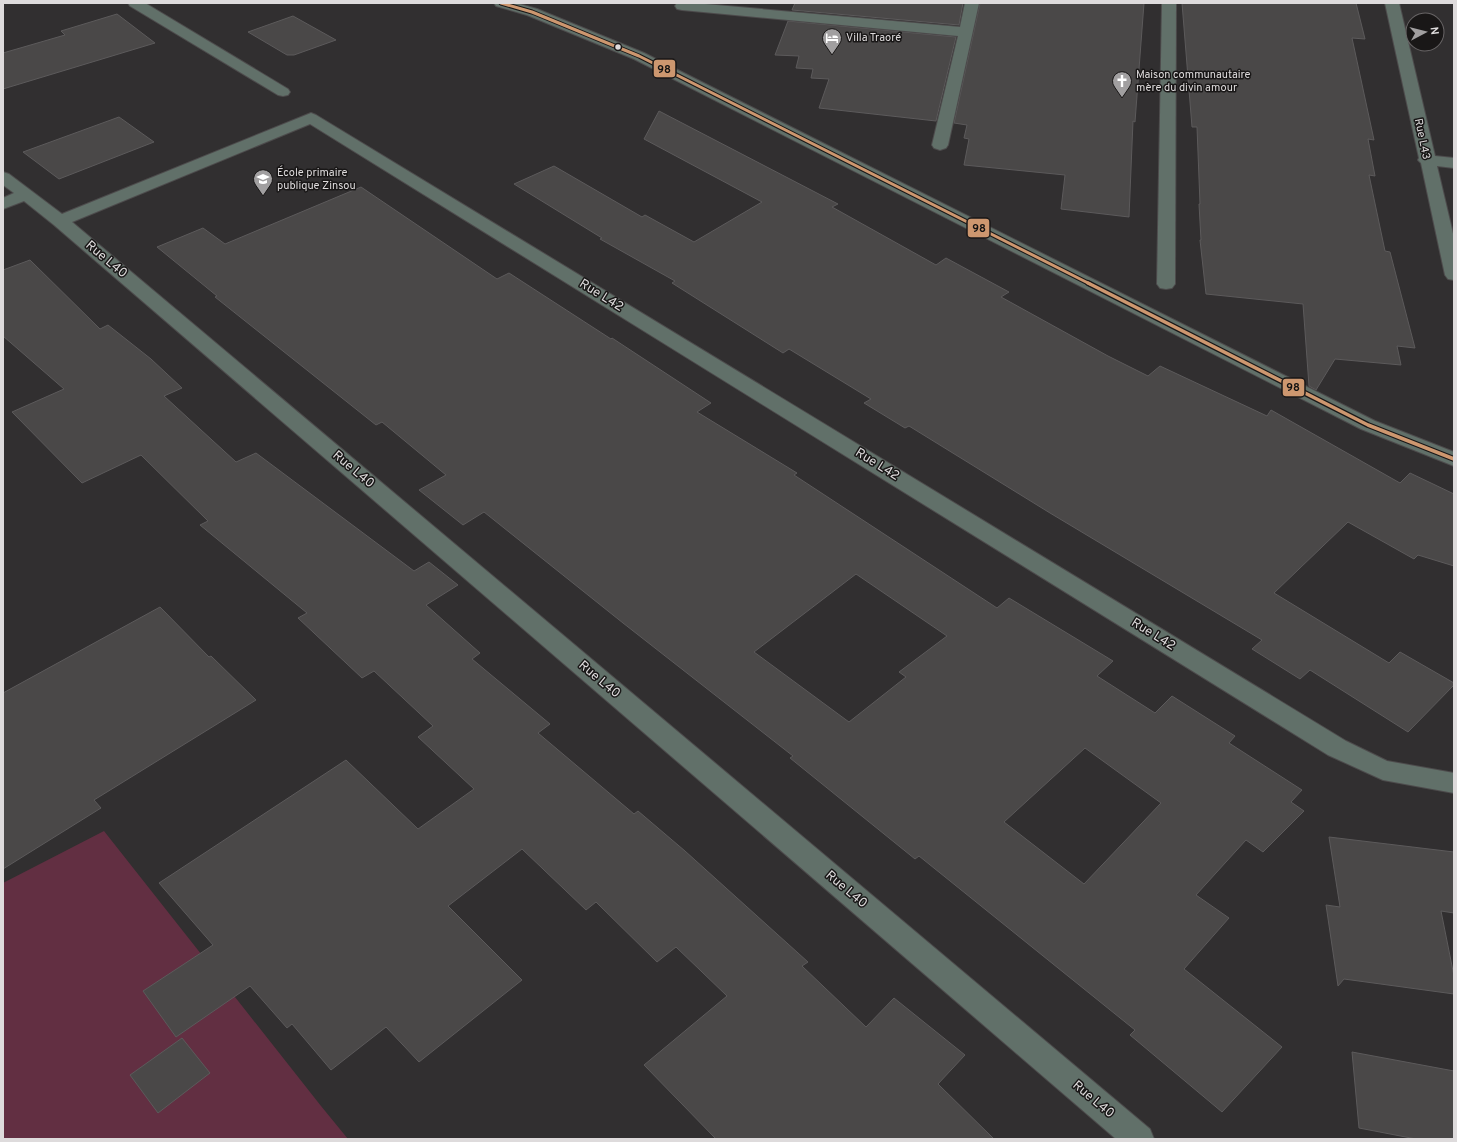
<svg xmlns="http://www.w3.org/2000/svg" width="1457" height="1142" font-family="Overpass,sans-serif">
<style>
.green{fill:#622f42}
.building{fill:#4a4848;stroke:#5c5a5b;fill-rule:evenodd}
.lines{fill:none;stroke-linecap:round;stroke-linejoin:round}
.minor-casing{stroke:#4d4b4c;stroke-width:2}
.minor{fill:#617069;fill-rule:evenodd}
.bus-1-far1-casing{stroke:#191717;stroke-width:5}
.bus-1-casing{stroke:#191717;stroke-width:6}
.bus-1-far1{stroke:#cd976f;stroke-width:3}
.bus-1{stroke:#cd976f;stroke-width:3.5}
.bus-dot{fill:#dedbdc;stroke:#191717;stroke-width:1.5}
.labels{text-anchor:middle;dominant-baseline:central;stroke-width:3;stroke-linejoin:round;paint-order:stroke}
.far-poi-label{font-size:11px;fill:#dedbdc;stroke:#191717;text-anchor:start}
.far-street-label{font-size:11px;fill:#dedbdc;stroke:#191717}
.street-label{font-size:13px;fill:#dedbdc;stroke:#191717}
.line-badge{stroke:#191717;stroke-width:1.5}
.pale-badge-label{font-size:11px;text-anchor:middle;font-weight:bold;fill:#111}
</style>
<rect width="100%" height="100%" fill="#312f30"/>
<path class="green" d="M 104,831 L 321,1106 L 348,1139 L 3,1139 L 3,883 Z"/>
<g class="building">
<path d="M 795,3 L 963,3 L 959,25 L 792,10 Z"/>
<path d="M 980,3 L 1144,3 L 1135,122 L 1133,121 L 1129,217 L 1061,209 L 1065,175 L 964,165 L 969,139 L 964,138 L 967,125 L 954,123 Z"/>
<path d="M 1182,3 L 1356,3 L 1365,39 L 1352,38 L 1374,140 L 1368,139 L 1375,176 L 1369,175 L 1385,251 L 1390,252 L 1415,348 L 1397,346 L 1401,365 L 1335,359 L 1316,390 L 1309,386 L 1303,304 L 1206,294 L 1200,240 L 1201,240 L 1199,204 L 1200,204 L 1197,127 L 1192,127 Z"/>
<path d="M 117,14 L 155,43 L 3,89 L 3,53 L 65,35 L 61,31 Z"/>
<path d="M 293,16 L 336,40 L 294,55 L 287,55 L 248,32 Z"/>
<path d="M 788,21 L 956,37 L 936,121 L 819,108 L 829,79 L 811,78 L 813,69 L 796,68 L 799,56 L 775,55 Z"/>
<path d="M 659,111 L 838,204 L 832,207 L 936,265 L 946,258 L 1009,292 L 1001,297 L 1108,356 L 1148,376 L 1160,366 L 1267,416 L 1271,410 L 1400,483 L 1410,473 L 1454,494 L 1454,566 L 1418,555 L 1414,559 L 1348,522 L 1274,593 L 1389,663 L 1400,652 L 1454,683 L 1454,685 L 1408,732 L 1310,670 L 1300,679 L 1252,649 L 1262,640 L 1050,513 L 909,426 L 905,428 L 864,403 L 871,399 L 789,349 L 783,353 L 672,283 L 675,281 L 600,239 L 602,238 L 514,184 L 554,166 L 642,217 L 645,215 L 694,242 L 762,202 L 644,139 Z"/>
<path d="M 119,117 L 154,142 L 59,179 L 23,152 Z"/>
<path d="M 361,187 L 497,279 L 509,273 L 611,339 L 612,338 L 711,403 L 697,412 L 797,473 L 794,475 L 997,608 L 1009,598 L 1113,661 L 1097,676 L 1155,713 L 1172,696 L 1235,736 L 1229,743 L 1302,790 L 1291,802 L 1304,811 L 1263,852 L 1246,840 L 1196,895 L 1229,918 L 1184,969 L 1282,1047 L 1222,1112 L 1130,1035 L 1135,1030 L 919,856 L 915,859 L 790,758 L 793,756 L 623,623 L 484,512 L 463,525 L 419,490 L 446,475 L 382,422 L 376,425 L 215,297 L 217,296 L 157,247 L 203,228 L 225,244 ZM 856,574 L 947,636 L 899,672 L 906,677 L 849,722 L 754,652 ZM 1085,748 L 1161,803 L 1084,884 L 1004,822 Z"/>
<path d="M 30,260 L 100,329 L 108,325 L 151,359 L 182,388 L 164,396 L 236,462 L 256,453 L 414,571 L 429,562 L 458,585 L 426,605 L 480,653 L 472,659 L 550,724 L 538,733 L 634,814 L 638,811 L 685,851 L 808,962 L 802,966 L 866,1027 L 894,998 L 965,1055 L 938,1084 L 994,1139 L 716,1139 L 644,1065 L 727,996 L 676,947 L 657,962 L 596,902 L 586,910 L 522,849 L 448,906 L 522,980 L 419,1062 L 386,1027 L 331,1070 L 292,1024 L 287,1028 L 250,986 L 176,1037 L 143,991 L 213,945 L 159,883 L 346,760 L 418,829 L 474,789 L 418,737 L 433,726 L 374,671 L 362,678 L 298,618 L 307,613 L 200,525 L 208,521 L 141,455 L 82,483 L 12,412 L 64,389 L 3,336 L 3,270 Z"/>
<path d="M 160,607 L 209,657 L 211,656 L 256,700 L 94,800 L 101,808 L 3,869 L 3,693 Z"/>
<path d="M 1329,837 L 1454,852 L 1454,913 L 1441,911 L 1454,976 L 1454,994 L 1344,979 L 1338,986 L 1326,905 L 1340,907 Z"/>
<path d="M 182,1038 L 210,1073 L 158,1113 L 130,1075 Z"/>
<path d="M 1352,1052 L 1454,1071 L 1454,1139 L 1416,1139 L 1359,1128 Z"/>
</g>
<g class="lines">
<g class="minor-casing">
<g id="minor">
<path d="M 128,3 L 145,3 L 288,89 L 290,92 L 288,95 L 283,96 L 278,95 L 130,6 Z"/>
<path d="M 494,3 L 516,3 L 537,9 L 644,53 L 1375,421 L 1454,452 L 1454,466 L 1361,429 L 634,59 L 527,15 L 496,6 Z"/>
<path d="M 677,3 L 694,3 L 960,27 L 965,3 L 979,3 L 948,145 L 946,148 L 940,150 L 934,148 L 932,145 L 958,36 L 682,10 L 677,9 L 675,6 Z"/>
<path d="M 1162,3 L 1176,3 L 1175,284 L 1172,288 L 1166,289 L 1160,288 L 1157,284 Z"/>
<path d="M 1385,3 L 1399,3 L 1435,156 L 1454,158 L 1454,168 L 1437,166 L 1454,238 L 1454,280 L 1448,279 L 1445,275 L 1421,163 L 1418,160 L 1419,158 Z"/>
<path d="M 311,113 L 316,115 L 1346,741 L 1387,761 L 1454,773 L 1454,793 L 1383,780 L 1328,755 L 310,124 L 72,222 L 1150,1129 L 1154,1139 L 1116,1139 L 54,225 L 24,201 L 3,209 L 3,198 L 14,193 L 3,185 L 3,172 L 9,174 L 62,214 Z"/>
</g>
</g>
<use href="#minor" class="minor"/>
<g class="bus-1-far1-casing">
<path id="bus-1-far1" d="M 501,3 L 532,12 L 639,56 L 1090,284"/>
</g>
<g class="bus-1-casing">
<path id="bus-1" d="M 1088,283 L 1368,425 L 1454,459"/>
</g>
<use href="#bus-1-far1" class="bus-1-far1"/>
<use href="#bus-1" class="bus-1"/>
</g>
<defs>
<g id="hotel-pin" transform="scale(1)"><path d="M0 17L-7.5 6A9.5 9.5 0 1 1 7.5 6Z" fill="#a19fa0" stroke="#191717"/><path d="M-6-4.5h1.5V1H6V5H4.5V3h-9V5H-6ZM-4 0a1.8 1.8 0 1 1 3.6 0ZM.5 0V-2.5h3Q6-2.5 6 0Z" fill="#fff"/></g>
<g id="church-pin" transform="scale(1)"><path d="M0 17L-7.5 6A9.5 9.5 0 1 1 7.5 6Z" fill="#a19fa0" stroke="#191717"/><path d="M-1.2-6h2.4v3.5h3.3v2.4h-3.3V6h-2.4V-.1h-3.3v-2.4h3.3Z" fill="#fff"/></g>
<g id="school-pin" transform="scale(1)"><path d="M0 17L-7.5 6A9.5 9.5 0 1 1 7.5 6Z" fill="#a19fa0" stroke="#191717"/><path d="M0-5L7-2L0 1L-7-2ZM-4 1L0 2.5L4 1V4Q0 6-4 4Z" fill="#fff"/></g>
</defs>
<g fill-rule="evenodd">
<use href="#hotel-pin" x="832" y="38"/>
<use href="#church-pin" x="1122" y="81"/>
<use href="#school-pin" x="263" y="179"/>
</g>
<circle class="bus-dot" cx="618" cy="47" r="3.5"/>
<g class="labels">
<g class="far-poi-label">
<text x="846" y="38">Villa Traoré</text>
<text x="1136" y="75">Maison communautaire<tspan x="1136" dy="13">mère du divin amour</tspan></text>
<text x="277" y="173">École primaire<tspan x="277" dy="13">publique Zinsou</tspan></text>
</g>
<g class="far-street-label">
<text transform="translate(1422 139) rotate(78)">Rue L43</text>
</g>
<g class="street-label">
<text transform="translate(106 260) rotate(40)">Rue L40</text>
<text transform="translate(601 296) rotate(32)">Rue L42</text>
<text transform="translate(877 465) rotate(32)">Rue L42</text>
<text transform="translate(353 470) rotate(40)">Rue L40</text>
<text transform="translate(1153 635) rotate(32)">Rue L42</text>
<text transform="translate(599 680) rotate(40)">Rue L40</text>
<text transform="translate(846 890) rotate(40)">Rue L40</text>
<text transform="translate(1093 1100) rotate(40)">Rue L40</text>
</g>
</g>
<g class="line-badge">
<rect x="653" y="59" width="23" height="19" rx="4" fill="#cd976f"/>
<rect x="967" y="218" width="23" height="20" rx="4" fill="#cd976f"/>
<rect x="1282" y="378" width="23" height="19" rx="4" fill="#cd976f"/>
</g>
<g class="pale-badge-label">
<text x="664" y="73">98</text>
<text x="979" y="232">98</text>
<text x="1293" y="391">98</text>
</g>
<rect width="1457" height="1142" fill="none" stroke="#dedbdc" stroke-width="8"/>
<g transform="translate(1425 32) rotate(83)"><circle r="19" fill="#191717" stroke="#686566"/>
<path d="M0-3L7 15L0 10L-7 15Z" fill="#a19fa0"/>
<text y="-6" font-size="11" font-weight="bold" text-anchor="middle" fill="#dedbdc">N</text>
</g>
</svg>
